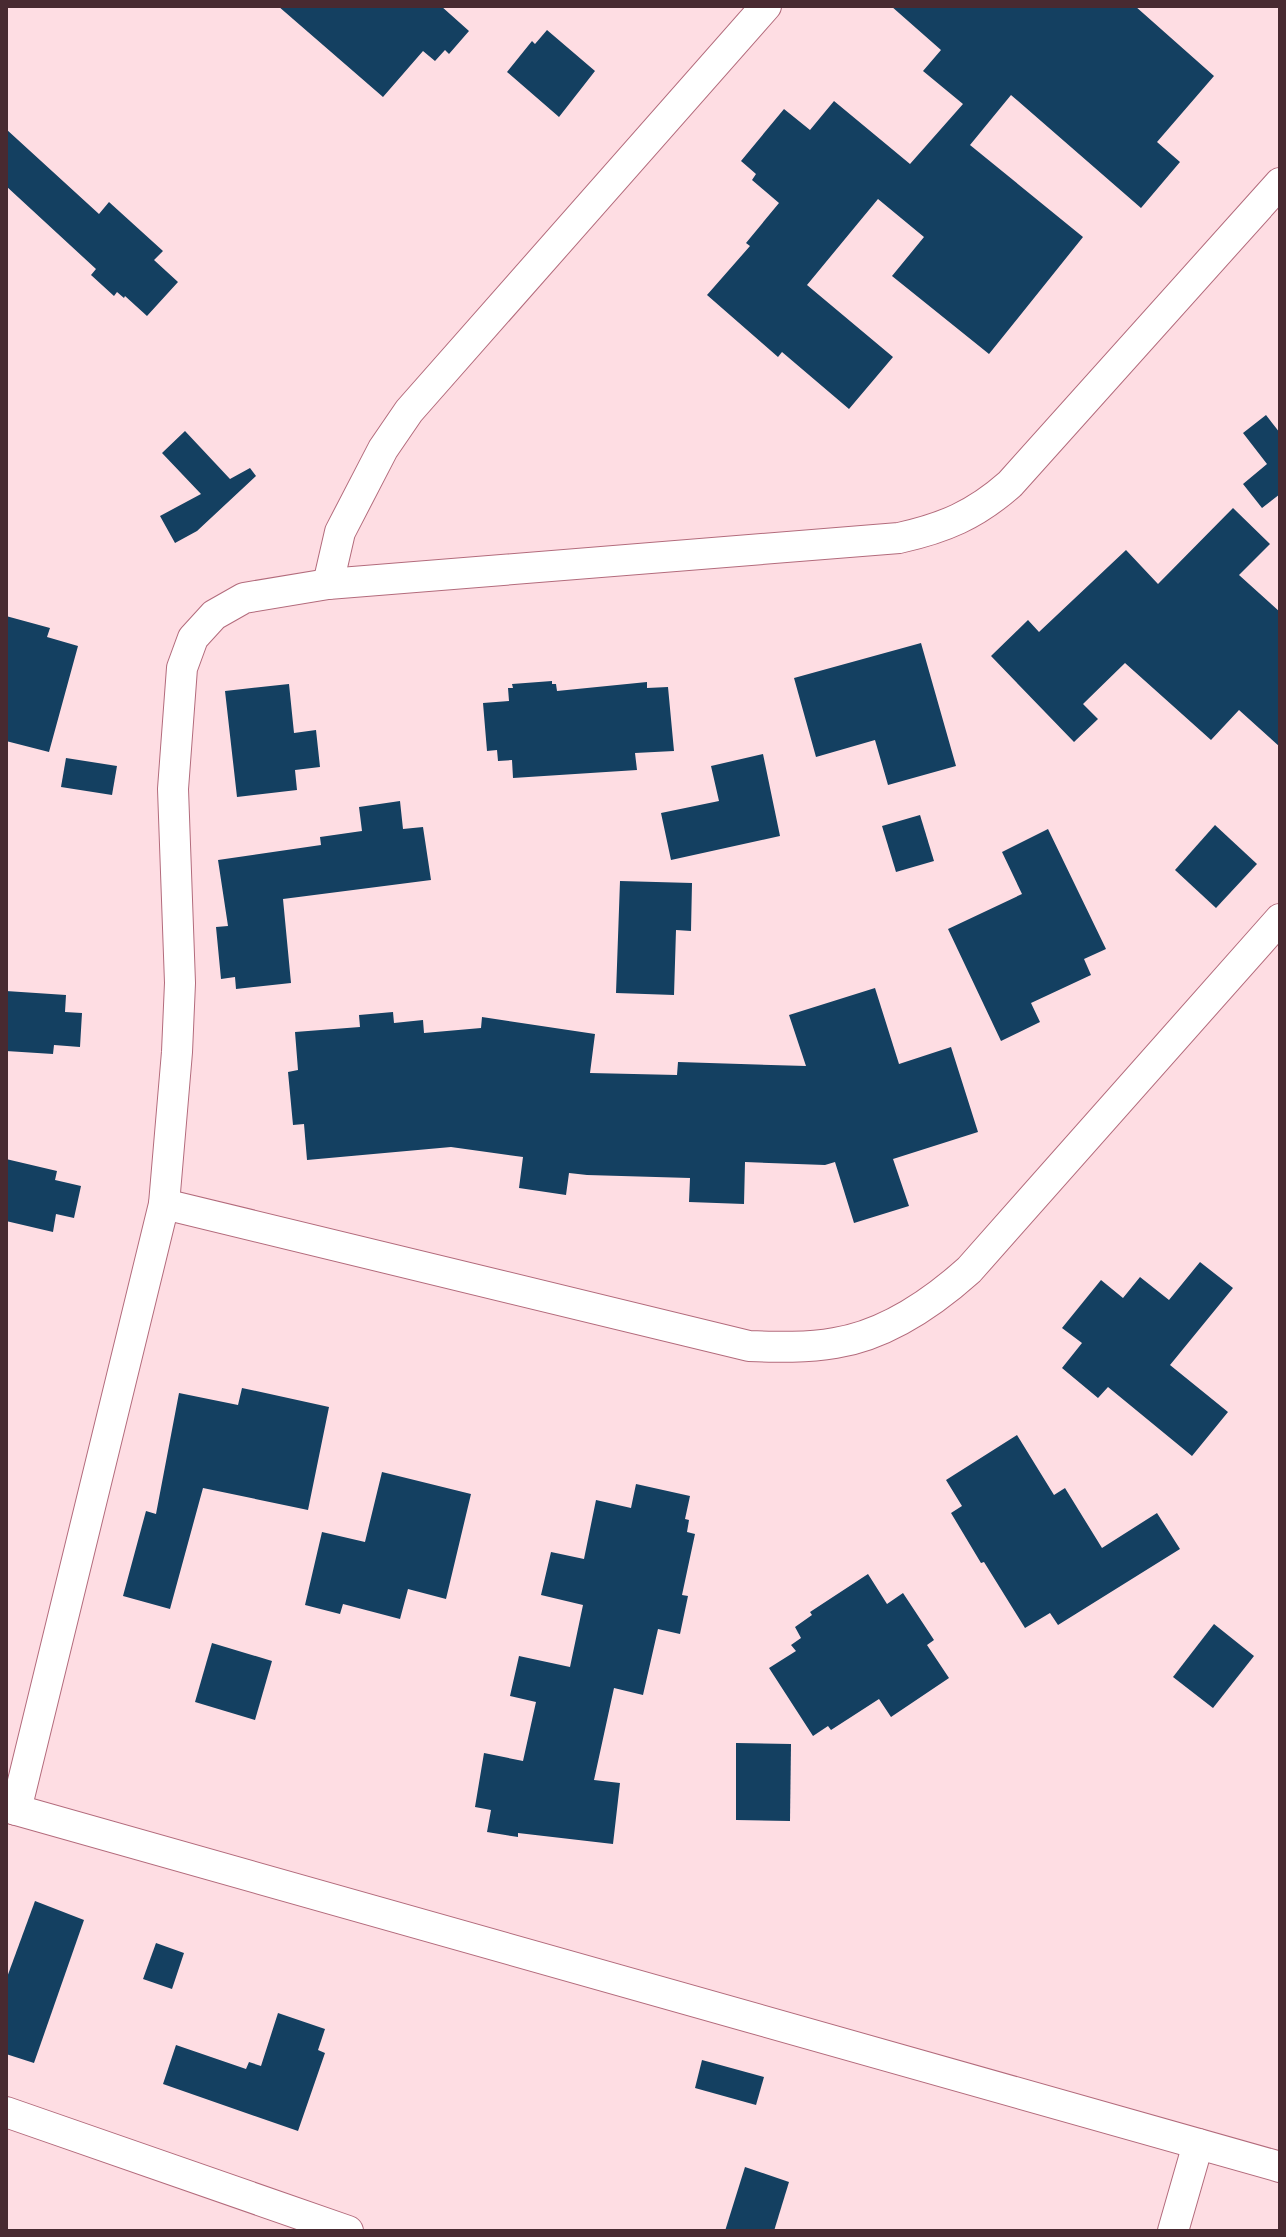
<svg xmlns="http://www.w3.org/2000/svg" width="1286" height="2237" font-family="'Fira Sans Condensed',sans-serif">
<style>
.building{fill:#144061}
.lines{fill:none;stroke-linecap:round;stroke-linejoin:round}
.street-casing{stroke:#b36b7c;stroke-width:32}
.street{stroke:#fff;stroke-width:30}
</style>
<rect width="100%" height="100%" fill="#fedde3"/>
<g class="building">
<path d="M 278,6 L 441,6 L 469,31 L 449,54 L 445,50 L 435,61 L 423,51 L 383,97 Z"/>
<path d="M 891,6 L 1135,6 L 1214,76 L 1157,142 L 1180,162 L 1141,208 L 1011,95 L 970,145 L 1083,237 L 989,354 L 892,276 L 924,237 L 878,199 L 807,285 L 893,357 L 849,409 L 782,352 L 778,357 L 707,295 L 750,246 L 746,243 L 779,203 L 752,180 L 756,174 L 741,161 L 784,109 L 810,130 L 834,101 L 910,164 L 963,104 L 923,71 L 941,50 Z"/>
<path d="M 547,30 L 595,71 L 559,117 L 507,72 L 532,41 L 535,44 Z"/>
<path d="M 6,129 L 99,214 L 109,202 L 163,251 L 154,260 L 178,282 L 147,316 L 125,296 L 124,298 L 117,292 L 114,296 L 91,275 L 96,269 L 6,186 Z"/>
<path d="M 1266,415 L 1280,433 L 1280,494 L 1262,508 L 1243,484 L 1267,464 L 1243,433 Z"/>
<path d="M 185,431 L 230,479 L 250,468 L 256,476 L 197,531 L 175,543 L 160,516 L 201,494 L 162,453 Z"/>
<path d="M 1233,508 L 1270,544 L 1239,575 L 1280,612 L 1280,747 L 1239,710 L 1211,740 L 1125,663 L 1083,704 L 1098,719 L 1074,742 L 991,656 L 1028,620 L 1039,632 L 1126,550 L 1158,584 Z"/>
<path d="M 6,616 L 50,628 L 47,637 L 78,646 L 49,752 L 6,741 Z"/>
<path d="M 921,643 L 956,766 L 888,785 L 875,740 L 816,757 L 794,678 Z"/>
<path d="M 552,681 L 552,684 L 556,684 L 557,691 L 647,682 L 647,688 L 668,687 L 674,751 L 635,753 L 637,770 L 513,778 L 512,760 L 498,761 L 497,750 L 487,751 L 483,703 L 509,701 L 508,688 L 513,688 L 512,684 Z"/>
<path d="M 289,684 L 294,733 L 316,730 L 320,767 L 295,770 L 297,790 L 237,797 L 225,691 Z"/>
<path d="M 763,754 L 780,836 L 671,860 L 661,813 L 719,801 L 711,766 Z"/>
<path d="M 66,758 L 117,766 L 112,795 L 61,787 Z"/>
<path d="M 400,801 L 403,829 L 423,827 L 431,880 L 283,899 L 291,983 L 236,989 L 235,977 L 221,979 L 216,927 L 228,926 L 218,860 L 321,845 L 320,837 L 362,831 L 359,807 Z"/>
<path d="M 920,815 L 934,861 L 896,872 L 882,826 Z"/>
<path d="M 1215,825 L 1257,864 L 1216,908 L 1175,870 Z"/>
<path d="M 1048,829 L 1106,949 L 1084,959 L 1091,975 L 1031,1003 L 1040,1022 L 1001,1041 L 948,929 L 1022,894 L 1002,852 Z"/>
<path d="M 620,881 L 692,883 L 691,931 L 676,930 L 674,995 L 616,993 Z"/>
<path d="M 875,988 L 899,1064 L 951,1047 L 978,1132 L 893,1159 L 909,1206 L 854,1223 L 835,1162 L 825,1165 L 745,1162 L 744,1204 L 689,1202 L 690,1178 L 587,1175 L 569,1173 L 566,1195 L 519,1188 L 523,1157 L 451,1147 L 307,1160 L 304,1124 L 293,1125 L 288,1072 L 298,1070 L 295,1032 L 360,1027 L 359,1015 L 393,1012 L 394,1023 L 423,1020 L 424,1033 L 481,1028 L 482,1017 L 595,1034 L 590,1073 L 677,1075 L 678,1062 L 806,1066 L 789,1015 Z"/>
<path d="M 6,991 L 66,995 L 65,1012 L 82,1013 L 80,1047 L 54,1045 L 53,1054 L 6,1051 Z"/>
<path d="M 6,1159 L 57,1171 L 55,1180 L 81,1186 L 74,1218 L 56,1214 L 53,1232 L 6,1221 Z"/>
<path d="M 1200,1262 L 1233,1288 L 1170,1365 L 1228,1412 L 1192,1456 L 1108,1387 L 1098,1398 L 1062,1368 L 1082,1343 L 1062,1328 L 1101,1280 L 1123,1298 L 1140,1277 L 1169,1300 Z"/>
<path d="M 242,1388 L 329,1407 L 308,1510 L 203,1488 L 170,1609 L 123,1596 L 146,1511 L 156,1514 L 179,1393 L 238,1405 Z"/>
<path d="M 1017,1435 L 1054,1495 L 1065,1488 L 1102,1548 L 1157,1513 L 1180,1549 L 1058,1625 L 1050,1613 L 1025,1628 L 984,1562 L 981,1563 L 951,1513 L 962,1506 L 946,1480 Z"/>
<path d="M 382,1472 L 471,1494 L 446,1599 L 408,1589 L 400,1619 L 343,1604 L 340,1614 L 305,1605 L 322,1532 L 365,1542 Z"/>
<path d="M 636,1484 L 690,1496 L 685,1519 L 689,1520 L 687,1532 L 695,1534 L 682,1595 L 688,1596 L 680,1634 L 658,1629 L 643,1695 L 614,1688 L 594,1780 L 620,1783 L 613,1844 L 518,1833 L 518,1837 L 487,1832 L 491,1810 L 475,1807 L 484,1753 L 523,1761 L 536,1702 L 510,1696 L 519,1656 L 570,1667 L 583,1605 L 541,1595 L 551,1552 L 584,1559 L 596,1500 L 631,1508 Z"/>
<path d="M 868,1574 L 887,1604 L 903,1593 L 934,1640 L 927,1645 L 949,1678 L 891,1717 L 879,1699 L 831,1730 L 828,1726 L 813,1736 L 769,1668 L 796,1651 L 791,1645 L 801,1638 L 795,1627 L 812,1615 L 810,1612 Z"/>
<path d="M 1214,1624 L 1254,1656 L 1213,1708 L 1173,1677 Z"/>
<path d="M 212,1643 L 272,1661 L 255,1720 L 195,1702 Z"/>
<path d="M 736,1743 L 791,1744 L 790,1821 L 736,1820 Z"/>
<path d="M 35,1901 L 84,1920 L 34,2063 L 6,2054 L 6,1980 Z"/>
<path d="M 156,1943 L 184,1953 L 172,1989 L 143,1979 Z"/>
<path d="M 278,2013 L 325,2029 L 318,2050 L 325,2053 L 298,2131 L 163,2084 L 176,2045 L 246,2069 L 249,2062 L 261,2066 Z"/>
<path d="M 702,2060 L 764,2077 L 756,2105 L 695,2088 Z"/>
<path d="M 745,2167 L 789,2182 L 774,2231 L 725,2231 Z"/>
</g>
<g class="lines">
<g class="street-casing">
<g id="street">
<path d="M 328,584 L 340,532 L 383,449 L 409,411 L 766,6"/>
<path d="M 164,1204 L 749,1346 C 778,1347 807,1348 835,1343 C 886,1335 931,1304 969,1270 L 1280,919"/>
<path d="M 6,1807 L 1280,2167"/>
<path d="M 16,1810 L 164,1204 L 177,1052 L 180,983 L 173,789 L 182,668 L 193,638 L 214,615 L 244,598 L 328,584 L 899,538 C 944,528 975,515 1010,484 L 1280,183"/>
<path d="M 6,2112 L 348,2231"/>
<path d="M 1173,2231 L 1198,2144"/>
</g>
</g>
<use href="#street" class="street"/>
</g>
<rect width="1286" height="2237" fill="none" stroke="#482a31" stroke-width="16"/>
</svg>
